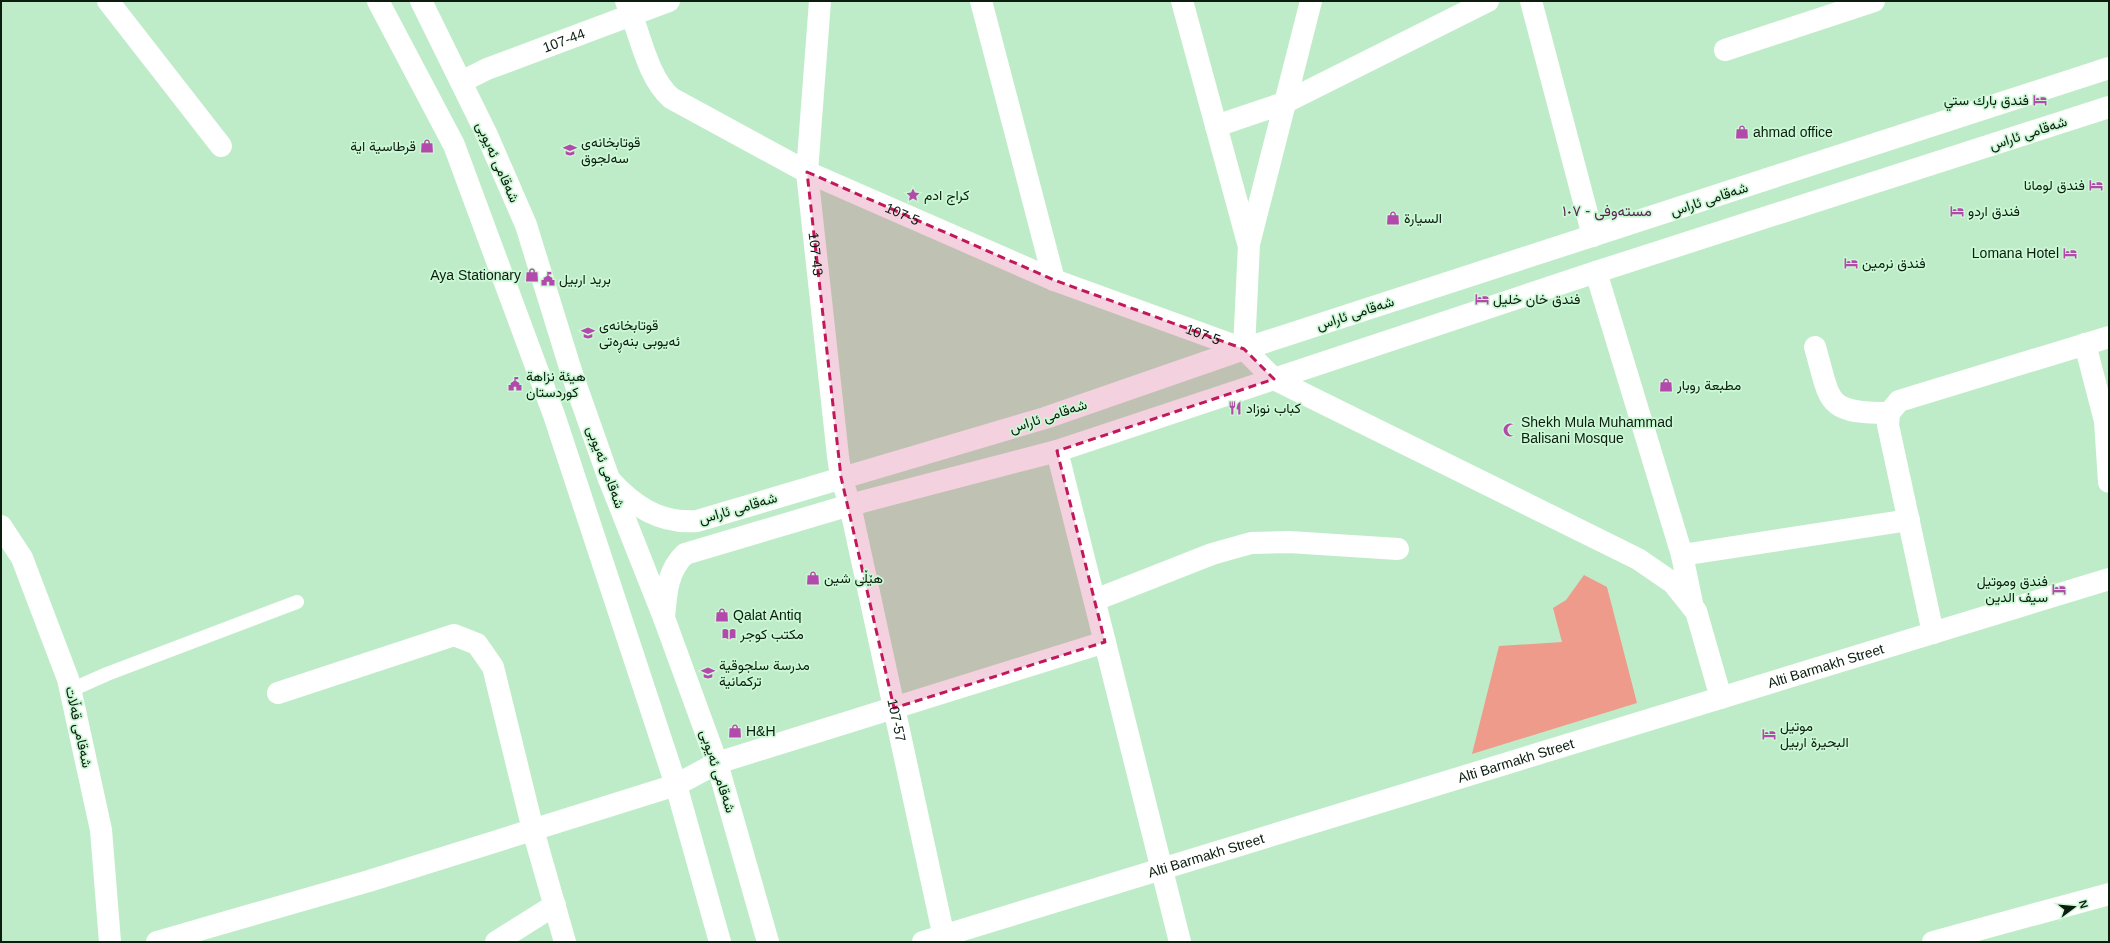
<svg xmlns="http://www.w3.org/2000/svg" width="2110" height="943" font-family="Helvetica,Vazirmatn,sans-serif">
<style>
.green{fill:#ef9b8b}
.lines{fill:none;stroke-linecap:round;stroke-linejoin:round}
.lane{stroke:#fff;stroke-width:14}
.street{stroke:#fff;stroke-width:22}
.secondary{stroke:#fff;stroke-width:22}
.primary{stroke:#fff;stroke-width:22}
.marked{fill:#c2185b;fill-opacity:0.2;stroke:#c2185b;stroke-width:3;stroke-dasharray:8 5;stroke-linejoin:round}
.labels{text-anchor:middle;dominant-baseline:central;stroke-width:3.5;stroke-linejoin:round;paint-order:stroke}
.street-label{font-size:14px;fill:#0c1d10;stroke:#ccf9d5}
.poi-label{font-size:14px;fill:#0c1d10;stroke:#ccf9d5;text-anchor:start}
.neighbourhood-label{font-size:15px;fill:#5a2755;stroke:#ccf9d5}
</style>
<rect width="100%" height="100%" fill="#bfecc8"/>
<path class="green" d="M 1584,575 L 1607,587 L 1637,703 L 1472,754 L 1499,646 L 1562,642 L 1553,608 L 1566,600 Z"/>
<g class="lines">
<path class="lane" d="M 71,690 L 107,674 L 297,602"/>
<g class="street">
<path d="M 108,1 L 221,146"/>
<path id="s1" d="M 626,1 C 640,31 646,76 671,98 L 807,172 L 1054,280 L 1244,349 L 1274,379 L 1638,559 L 1673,583 L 1693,608"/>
<path id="s2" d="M 820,1 L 807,172 L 838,456 L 841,477 L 850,505 L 945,942"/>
<path d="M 981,1 L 1054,280"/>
<path d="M 1182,1 L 1248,243"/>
<path d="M 1531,1 L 1593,236"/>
<path d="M 1725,50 L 1874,1"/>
<path id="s3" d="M 461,82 L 487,69 L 669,1"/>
<path d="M 1216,126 L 1284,103 L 1488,1"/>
<path d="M 1596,272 L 1682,555 L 1693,608 L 1696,611 L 1721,698"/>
<path d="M 2085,344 L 2105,421 L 2109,482"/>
<path d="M 1815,347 C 1831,403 1825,413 1889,413"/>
<path d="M 1244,349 L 1249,244 L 1311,1"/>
<path d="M 1057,451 L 1180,942"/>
<path d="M 1682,555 L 1909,520"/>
<path d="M 1095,600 L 1212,554 L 1251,543 L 1289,542 L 1398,549"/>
<path d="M 1933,633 L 1888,425 L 1889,413 L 1899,401 L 2109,337"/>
<path d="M 278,693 L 454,635 L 477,644 L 493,667 L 533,830 L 565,942"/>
<path d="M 157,942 L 369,881 L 676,785 L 717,763 L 1105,642"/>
<path d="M 496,942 L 555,905"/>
<path id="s4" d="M 923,942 L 2109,579"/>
<path d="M 1933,942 L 2109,894"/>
</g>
<path class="secondary" d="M 1,526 L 22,558 L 68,679 L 101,830 L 110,942"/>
<g class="primary">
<path d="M 378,1 L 454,145 L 554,415 L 676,785 L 720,942"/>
<path d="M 421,1 L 486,133 L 526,225 L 572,374 L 609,479 L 664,618 L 717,763 L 768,942"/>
<path d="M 609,479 C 633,506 660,524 697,521 L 1045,418 L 1244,349 L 2109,68"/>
<path d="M 664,618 C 666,594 667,571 685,554 L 850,505 L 1057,451 L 1596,272 L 2109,107"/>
</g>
</g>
<path class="marked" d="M 807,172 L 1054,280 L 1244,349 L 1274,379 L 1057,451 L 1105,642 L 894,708 L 841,477 Z"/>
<defs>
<g id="hotel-bare" transform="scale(1.08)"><path d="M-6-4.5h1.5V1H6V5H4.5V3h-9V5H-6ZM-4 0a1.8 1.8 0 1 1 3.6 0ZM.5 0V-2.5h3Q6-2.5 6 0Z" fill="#b349aa" stroke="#ccf9d5" stroke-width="2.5" paint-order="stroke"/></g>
<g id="shop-bare" transform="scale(1.08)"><path d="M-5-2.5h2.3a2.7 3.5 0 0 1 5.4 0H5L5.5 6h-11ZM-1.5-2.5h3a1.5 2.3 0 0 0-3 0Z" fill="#b349aa" stroke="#ccf9d5" stroke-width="2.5" paint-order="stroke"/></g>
<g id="school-bare" transform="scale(1.08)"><path d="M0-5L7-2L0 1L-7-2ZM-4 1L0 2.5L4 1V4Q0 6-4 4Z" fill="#b349aa" stroke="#ccf9d5" stroke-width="2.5" paint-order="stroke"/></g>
<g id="sight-bare" transform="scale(1.08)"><path d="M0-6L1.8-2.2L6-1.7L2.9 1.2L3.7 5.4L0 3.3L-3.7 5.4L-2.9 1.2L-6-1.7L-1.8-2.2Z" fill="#b349aa" stroke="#ccf9d5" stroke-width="2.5" paint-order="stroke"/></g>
<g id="civic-bare" transform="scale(1.08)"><path d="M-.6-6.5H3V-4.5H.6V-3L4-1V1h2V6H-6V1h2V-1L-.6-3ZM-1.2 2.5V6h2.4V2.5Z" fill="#b349aa" stroke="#ccf9d5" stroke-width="2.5" paint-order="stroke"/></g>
<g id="restaurant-bare" transform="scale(1.08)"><path d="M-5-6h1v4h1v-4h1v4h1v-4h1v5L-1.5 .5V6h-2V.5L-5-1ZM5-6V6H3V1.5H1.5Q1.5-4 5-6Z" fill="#b349aa" stroke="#ccf9d5" stroke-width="2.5" paint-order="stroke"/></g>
<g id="mosque-bare" transform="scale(1.08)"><path d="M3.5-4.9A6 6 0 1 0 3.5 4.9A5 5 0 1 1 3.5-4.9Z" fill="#b349aa" stroke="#ccf9d5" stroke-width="2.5" paint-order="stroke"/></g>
<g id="library-bare" transform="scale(1.08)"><path d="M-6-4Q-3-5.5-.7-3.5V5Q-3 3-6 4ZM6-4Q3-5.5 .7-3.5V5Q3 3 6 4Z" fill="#b349aa" stroke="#ccf9d5" stroke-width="2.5" paint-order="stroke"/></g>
</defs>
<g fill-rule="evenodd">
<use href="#hotel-bare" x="2040" y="100"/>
<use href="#shop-bare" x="1742" y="132"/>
<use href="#shop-bare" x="427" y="146"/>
<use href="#school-bare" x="570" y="150"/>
<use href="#hotel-bare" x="2096" y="185"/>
<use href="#sight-bare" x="913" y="195"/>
<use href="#hotel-bare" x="1957" y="211"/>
<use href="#shop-bare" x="1393" y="218"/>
<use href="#hotel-bare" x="2070" y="253"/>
<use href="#hotel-bare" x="1851" y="263"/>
<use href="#shop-bare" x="532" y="275"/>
<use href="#civic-bare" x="548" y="279"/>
<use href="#hotel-bare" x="1482" y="299"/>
<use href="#school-bare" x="588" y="333"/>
<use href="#civic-bare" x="515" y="384"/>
<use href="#shop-bare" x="1666" y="385"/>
<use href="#restaurant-bare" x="1235" y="408"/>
<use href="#mosque-bare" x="1510" y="430"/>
<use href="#shop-bare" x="813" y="578"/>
<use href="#hotel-bare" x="2059" y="589"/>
<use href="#shop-bare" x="722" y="615"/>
<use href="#library-bare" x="729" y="634"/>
<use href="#school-bare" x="708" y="673"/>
<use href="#shop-bare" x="735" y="731"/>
<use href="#hotel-bare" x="1769" y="734"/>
</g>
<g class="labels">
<g class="street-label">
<text stroke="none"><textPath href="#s3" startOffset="111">107-44</textPath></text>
<text transform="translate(2028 133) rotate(-18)">شەقامی ئاراس</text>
<text transform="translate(498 162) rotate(66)">شەقامی ئەیوبی</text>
<text transform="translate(1709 199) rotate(-18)">شەقامی ئاراس</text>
<text stroke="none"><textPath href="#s1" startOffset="367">107-5</textPath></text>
<text stroke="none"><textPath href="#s2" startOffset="254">107-43</textPath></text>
<text transform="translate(1355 313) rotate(-18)">شەقامی ئاراس</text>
<text stroke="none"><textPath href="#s1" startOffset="691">107-5</textPath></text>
<text transform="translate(1048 416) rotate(-18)">شەقامی ئاراس</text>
<text transform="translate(606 467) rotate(70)">شەقامی ئەیوبی</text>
<text transform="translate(738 508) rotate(-16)">شەقامی ئاراس</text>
<text stroke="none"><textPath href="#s4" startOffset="944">Alti Barmakh Street</textPath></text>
<text stroke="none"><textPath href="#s2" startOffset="728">107-57</textPath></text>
<text transform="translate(79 727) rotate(78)">شەقامی قەڵات</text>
<text stroke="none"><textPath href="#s4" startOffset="620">Alti Barmakh Street</textPath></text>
<text transform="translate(718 771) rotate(72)">شەقامی ئەیوبی</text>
<text stroke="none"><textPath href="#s4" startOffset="296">Alti Barmakh Street</textPath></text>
</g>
<g class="poi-label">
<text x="2029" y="100" text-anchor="end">فندق بارك ستي</text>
<text x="1753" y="132">ahmad office</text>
<text x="581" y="142">قوتابخانەی<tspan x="581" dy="16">سەلجوق</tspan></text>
<text x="416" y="146" text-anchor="end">قرطاسية اية</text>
<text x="2085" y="185" text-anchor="end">فندق لومانا</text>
<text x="924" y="195">كراج ادم</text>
<text x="1968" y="211">فندق اردو</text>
<text x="1404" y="218">السيارة</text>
<text x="2059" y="253" text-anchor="end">Lomana Hotel</text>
<text x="1862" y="263">فندق نرمين</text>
<text x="521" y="275" text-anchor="end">Aya Stationary</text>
<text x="559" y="279">بريد اربيل</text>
<text x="1493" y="299">فندق خان خليل</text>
<text x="599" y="325">قوتابخانەی<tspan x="599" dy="16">ئەیوبی بنەڕەتی</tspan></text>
<text x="526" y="376">هيئة نزاهة<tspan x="526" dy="16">كوردستان</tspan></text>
<text x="1677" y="385">مطبعة روبار</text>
<text x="1246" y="408">كباب نوزاد</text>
<text x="1521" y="422">Shekh Mula Muhammad<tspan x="1521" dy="16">Balisani Mosque</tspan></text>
<text x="824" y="578">هێڵی شین</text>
<text x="2048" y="581" text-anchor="end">فندق وموتيل<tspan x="2048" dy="16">سيف الدين</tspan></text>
<text x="733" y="615">Qalat Antiq</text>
<text x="740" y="634">مكتب كوجر</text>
<text x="719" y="665">مدرسة سلجوقية<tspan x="719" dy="16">تركمانية</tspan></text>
<text x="1780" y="726">موتيل<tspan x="1780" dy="16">البحيرة اربيل</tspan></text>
<text x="746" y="731">H&amp;H</text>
</g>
<g class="neighbourhood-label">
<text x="1607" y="210">مستەوفی - ١٠٧</text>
</g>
</g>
<rect width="2110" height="943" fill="none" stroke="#0c1d10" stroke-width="4"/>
<g transform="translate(2074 907) rotate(74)" stroke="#ccf9d5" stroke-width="3" paint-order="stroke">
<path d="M0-3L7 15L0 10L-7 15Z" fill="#0c1d10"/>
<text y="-6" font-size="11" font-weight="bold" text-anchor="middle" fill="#0c1d10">N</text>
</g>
</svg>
